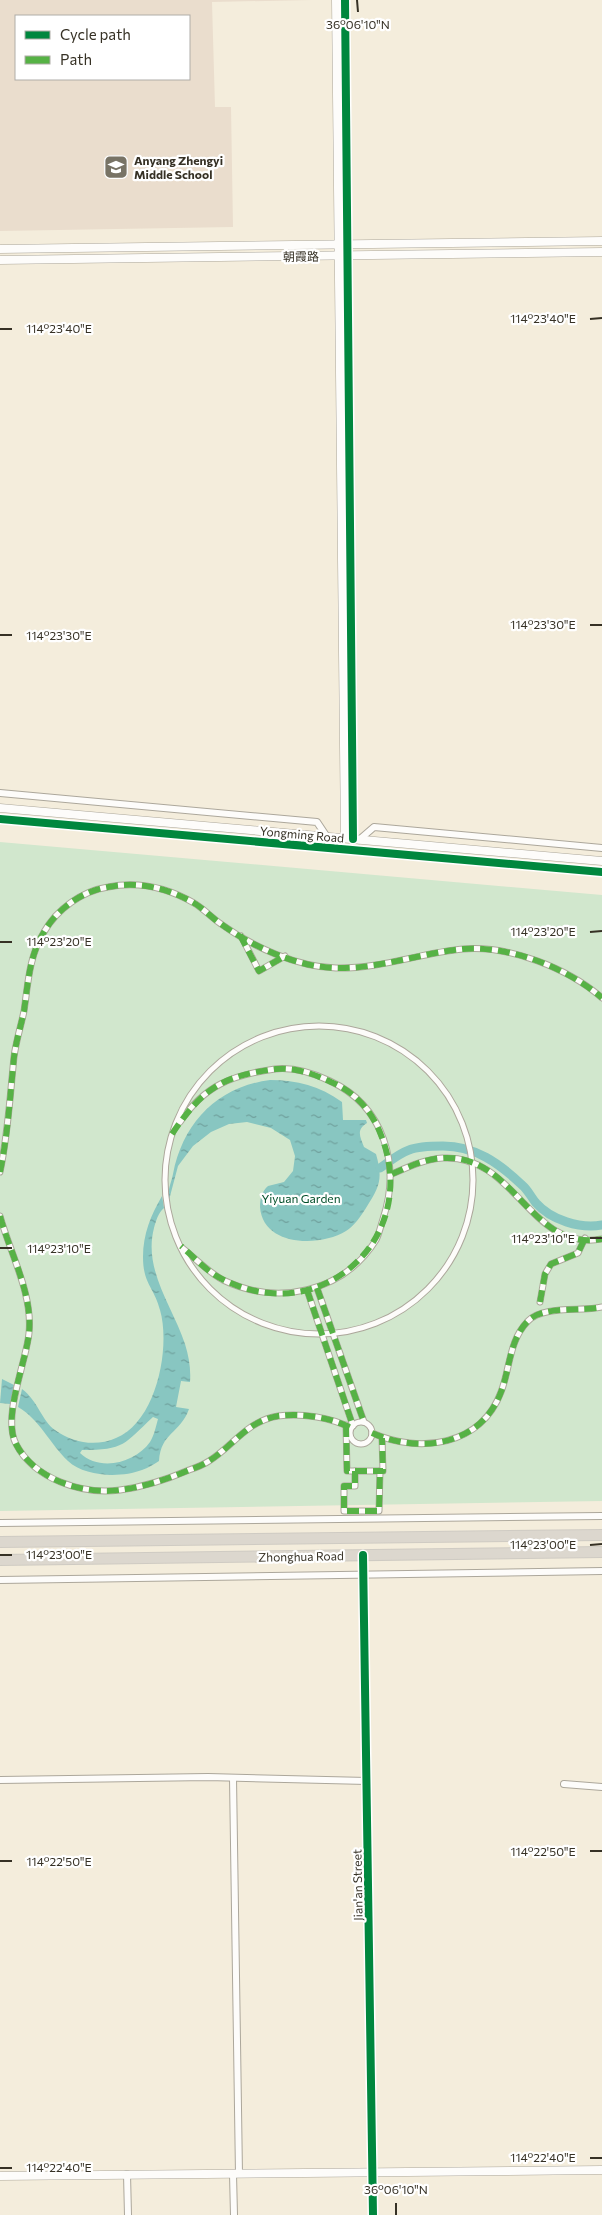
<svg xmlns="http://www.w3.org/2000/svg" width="602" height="2215" font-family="Commissioner,'Noto Sans SC',sans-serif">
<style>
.education{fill:#eaddcd;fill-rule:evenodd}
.park{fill:#d1e7cd}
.water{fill:url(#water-ripples);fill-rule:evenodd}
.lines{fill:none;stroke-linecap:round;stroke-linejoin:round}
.canal{stroke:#88c6c1;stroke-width:9}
.pedestrian-casing{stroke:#aca79b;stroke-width:7}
.minor-casing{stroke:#aca79b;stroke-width:8}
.tertiary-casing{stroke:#aca79b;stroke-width:9}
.trunk-casing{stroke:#cfcbc3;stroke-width:12}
.pedestrian{stroke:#fdfcfa;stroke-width:5}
.minor{stroke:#fdfcfa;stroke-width:6}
.tertiary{stroke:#fdfcfa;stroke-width:8}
.trunk{stroke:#dcd7ce;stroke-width:10}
.quiet{stroke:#56b245;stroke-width:6;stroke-dasharray:12 6;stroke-linecap:butt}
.cycleway-casing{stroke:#fff;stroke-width:11}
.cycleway{stroke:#00873e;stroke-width:8}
.ticks{fill:none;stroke:#363125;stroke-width:2}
.labels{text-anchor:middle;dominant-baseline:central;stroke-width:4.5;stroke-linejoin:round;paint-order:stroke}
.poi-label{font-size:12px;font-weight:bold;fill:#363125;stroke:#fff;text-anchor:start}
.street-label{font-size:12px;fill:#363125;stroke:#fff}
.park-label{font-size:12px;fill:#004e28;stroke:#fff}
.ticks-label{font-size:12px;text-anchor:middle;fill:#363125;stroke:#fff;stroke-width:4.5;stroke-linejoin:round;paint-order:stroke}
</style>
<defs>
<pattern id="water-ripples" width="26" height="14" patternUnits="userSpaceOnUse" patternTransform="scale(1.25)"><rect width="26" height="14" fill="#88c6c1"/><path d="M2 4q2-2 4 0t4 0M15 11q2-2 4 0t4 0" fill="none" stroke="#70a19d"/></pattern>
</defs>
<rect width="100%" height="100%" fill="#f4eddc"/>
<path class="education" d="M 0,0 L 312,0 L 212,2 L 215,107 L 231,107 L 233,227 L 0,231 ZM 16,16 L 189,16 L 189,79 L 16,79 Z"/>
<path class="park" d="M 0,842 L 602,895 L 602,1501 L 0,1511 Z"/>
<g class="water">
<path d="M 270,1080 C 297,1080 320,1086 342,1102 L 343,1120 L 366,1120 L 367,1123 C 356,1130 360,1136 364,1147 L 376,1154 C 383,1179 380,1186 366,1208 C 361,1216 354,1226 346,1231 C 320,1247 263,1247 260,1207 C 260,1199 262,1191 268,1186 L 284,1182 L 293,1171 L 295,1156 L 290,1140 L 271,1128 L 247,1122 L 229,1124 L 211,1132 L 193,1146 L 178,1166 L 169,1200 C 167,1190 171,1184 173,1174 C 183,1123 217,1087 270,1080 Z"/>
<path d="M 162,1196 L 164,1208 C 158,1213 156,1221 154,1228 C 143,1270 173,1307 185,1344 C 189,1357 191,1369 190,1382 L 181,1381 L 176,1407 L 189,1409 C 180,1434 161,1432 159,1461 C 154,1464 148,1468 142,1470 C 121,1478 85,1477 68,1461 C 50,1444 40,1420 18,1407 L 22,1389 C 38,1401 42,1421 55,1430 C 73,1443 96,1447 116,1438 C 156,1422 171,1348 160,1310 C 154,1287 143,1284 143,1257 C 143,1234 151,1215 162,1196 ZM 153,1417 L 158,1419 C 156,1426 154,1436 150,1442 C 135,1463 100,1472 80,1453 L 82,1450 C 125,1450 124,1444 153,1417 Z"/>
<path d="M 2,1379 L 14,1385 L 10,1404 L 0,1403 Z"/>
</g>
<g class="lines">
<path class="canal" d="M 380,1168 C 389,1162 398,1154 409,1150 C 419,1146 432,1146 443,1146 C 475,1146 499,1163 522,1185 C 528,1190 531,1197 536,1203 C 551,1220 580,1229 602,1225"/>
<g class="pedestrian-casing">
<g id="pedestrian">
<path d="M 241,936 L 259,971 L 285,956"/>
<circle cx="319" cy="1180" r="154"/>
<path d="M 180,1122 C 205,1085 232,1075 275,1069 C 294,1067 313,1073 330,1081 C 384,1106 401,1165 383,1219 C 381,1225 379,1234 376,1240 C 343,1293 277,1306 223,1280 C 208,1272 194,1257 181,1247"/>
<path d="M 0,1172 C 8,1134 10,1096 14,1057 C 16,1041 21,1026 24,1011 C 28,984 29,956 44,932 C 57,909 82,891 108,887 C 138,881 168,888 194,903 C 204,909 212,918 221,924 C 253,947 297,967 336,968 C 380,969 420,953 463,949 C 509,945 568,968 602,998"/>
<path d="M 392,1174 C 408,1167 425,1159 443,1158 C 516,1154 529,1252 602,1239"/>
<path d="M 0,1216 C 10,1253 33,1294 29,1333 C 26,1363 2,1417 16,1444 C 34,1479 82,1495 120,1490 C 143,1487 168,1479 189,1470 C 195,1468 203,1465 209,1461 C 233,1446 247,1421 278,1416 C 301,1413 330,1417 351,1428"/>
<path d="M 317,1288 L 364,1422"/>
<path d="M 307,1290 L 353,1426"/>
<path d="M 540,1302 L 545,1274 L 551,1264 L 578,1253 L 585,1238"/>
<circle cx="361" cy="1433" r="11"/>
<path d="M 346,1425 L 347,1471 L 383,1471 L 382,1438"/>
<path d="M 372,1433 C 420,1454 481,1446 501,1392 C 510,1369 509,1340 528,1321 C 543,1305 582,1312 602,1307"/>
<path d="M 355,1471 L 355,1486 L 344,1486 L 344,1511 L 379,1511 L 380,1471"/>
</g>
</g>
<g class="minor-casing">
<g id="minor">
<path d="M 0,793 L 317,822 L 327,837"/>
<path d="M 359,840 L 374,827 L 602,848"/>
<path d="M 0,1523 L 602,1516"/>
<path d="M 0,1580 L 602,1571"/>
<path d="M 233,1778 L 239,2174"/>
<path d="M 0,1780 L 208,1777 L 367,1781"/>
<path d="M 564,1784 L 602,1787"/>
<path d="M 127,2174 L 128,2215"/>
<path d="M 233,2174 L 234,2215"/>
</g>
</g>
<g class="tertiary-casing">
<g id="tertiary">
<path d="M 336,0 L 345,838"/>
<path d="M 345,0 L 353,839"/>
<path d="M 0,249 L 602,241"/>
<path d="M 0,260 L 602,252"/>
<path d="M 0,808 L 602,861"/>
<path d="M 0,819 L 602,872"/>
<path d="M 363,1555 L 373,2215"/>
<path d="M 0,2176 L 602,2170"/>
</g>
</g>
<g class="trunk-casing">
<g id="trunk">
<path d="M 0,1542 L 602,1535"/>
<path d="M 0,1560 L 602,1552"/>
</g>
</g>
<use href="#pedestrian" class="pedestrian"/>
<use href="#minor" class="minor"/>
<use href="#tertiary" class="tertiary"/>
<use href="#trunk" class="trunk"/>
<g class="quiet">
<path d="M 240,935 L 259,971 L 285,956"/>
<path d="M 172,1134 C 203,1088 222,1076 276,1069 C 295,1067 314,1074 331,1082 C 355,1092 372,1111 381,1135 C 422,1238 321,1330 222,1279 C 207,1272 194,1257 181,1246"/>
<path d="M 0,1172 C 8,1134 10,1096 14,1057 C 16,1041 21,1026 24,1011 C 28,984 29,956 44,932 C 57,909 82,891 108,887 C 138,881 168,888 194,903 C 204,909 212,918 221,924 C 253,947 297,967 336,968 C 380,969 420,953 463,949 C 509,945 568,968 602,998"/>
<path d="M 392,1174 C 408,1167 425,1159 443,1158 C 516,1154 529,1252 602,1239"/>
<path d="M 0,1216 C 10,1253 33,1294 29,1333 C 26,1363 2,1417 16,1444 C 34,1479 82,1495 120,1490 C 143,1487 168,1479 189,1470 C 195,1468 203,1465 209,1461 C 233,1446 247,1421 278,1416 C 301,1413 330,1417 351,1428"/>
<path d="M 317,1288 L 364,1422"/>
<path d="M 307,1290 L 353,1426"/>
<path d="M 540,1302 L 545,1274 L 551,1264 L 578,1253 L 585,1238"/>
<path d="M 346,1425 L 347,1471 L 383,1471 L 382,1438"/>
<path d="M 372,1433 C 420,1454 481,1446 501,1392 C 510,1369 509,1340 528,1321 C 543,1305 582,1312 602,1307"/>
<path d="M 355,1471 L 355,1486 L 344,1486 L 344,1511 L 379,1511 L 380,1471"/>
</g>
<g class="cycleway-casing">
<g id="cycleway">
<path d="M 345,0 L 353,839"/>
<path d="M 0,819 L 602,872"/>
<path d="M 363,1555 L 373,2215"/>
</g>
</g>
<use href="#cycleway" class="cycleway"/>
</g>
<path class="ticks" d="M 357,0 L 358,12M 590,319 L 602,318M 0,329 L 12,329M 590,625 L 602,625M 0,635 L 12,635M 590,932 L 602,931M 0,942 L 12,942M 590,1238 L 602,1238M 0,1248 L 12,1248M 590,1545 L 602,1544M 0,1555 L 12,1555M 590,1851 L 602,1851M 0,1861 L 12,1861M 590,2158 L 602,2158M 0,2168 L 12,2168M 396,2203 L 396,2215"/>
<defs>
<g id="school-square" transform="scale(1.25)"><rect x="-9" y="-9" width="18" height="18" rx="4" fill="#787365" stroke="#fff"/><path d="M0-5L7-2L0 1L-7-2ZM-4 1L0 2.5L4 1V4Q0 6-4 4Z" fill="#fff"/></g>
</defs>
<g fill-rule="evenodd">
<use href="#school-square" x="116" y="167"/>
</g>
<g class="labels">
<g class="poi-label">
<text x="134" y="160">Anyang Zhengyi<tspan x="134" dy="14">Middle School</tspan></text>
</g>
<g class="street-label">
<text transform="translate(301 256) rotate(-1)">朝霞路</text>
<text transform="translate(302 834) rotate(5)">Yongming Road</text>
<text transform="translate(301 1556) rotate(-1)">Zhonghua Road</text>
<text transform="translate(357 1885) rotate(-91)">Jian'an Street</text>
</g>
<g class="park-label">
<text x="301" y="1198">Yiyuan Garden</text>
</g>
</g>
<g class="ticks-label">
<text x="358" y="29">36°06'10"N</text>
<text x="543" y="323">114°23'40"E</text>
<text x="59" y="333">114°23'40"E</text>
<text x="543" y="629">114°23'30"E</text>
<text x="59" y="640">114°23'30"E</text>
<text x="543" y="936">114°23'20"E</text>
<text x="59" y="946">114°23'20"E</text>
<text x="543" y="1243">114°23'10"E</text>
<text x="59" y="1253">114°23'10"E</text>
<text x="543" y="1549">114°23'00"E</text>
<text x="59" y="1559">114°23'00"E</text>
<text x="543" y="1856">114°22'50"E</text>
<text x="59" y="1866">114°22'50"E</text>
<text x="543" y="2162">114°22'40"E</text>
<text x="59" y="2172">114°22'40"E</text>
<text x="396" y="2194">36°06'10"N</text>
</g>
<rect x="15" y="15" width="175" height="65" fill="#ffffff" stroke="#afada8"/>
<rect x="25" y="31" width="25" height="8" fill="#00873e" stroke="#afada8"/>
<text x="60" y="40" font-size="15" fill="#363125">Cycle path</text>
<rect x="25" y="56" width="25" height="8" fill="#56b245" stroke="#afada8"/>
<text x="60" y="65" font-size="15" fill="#363125">Path</text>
</svg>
